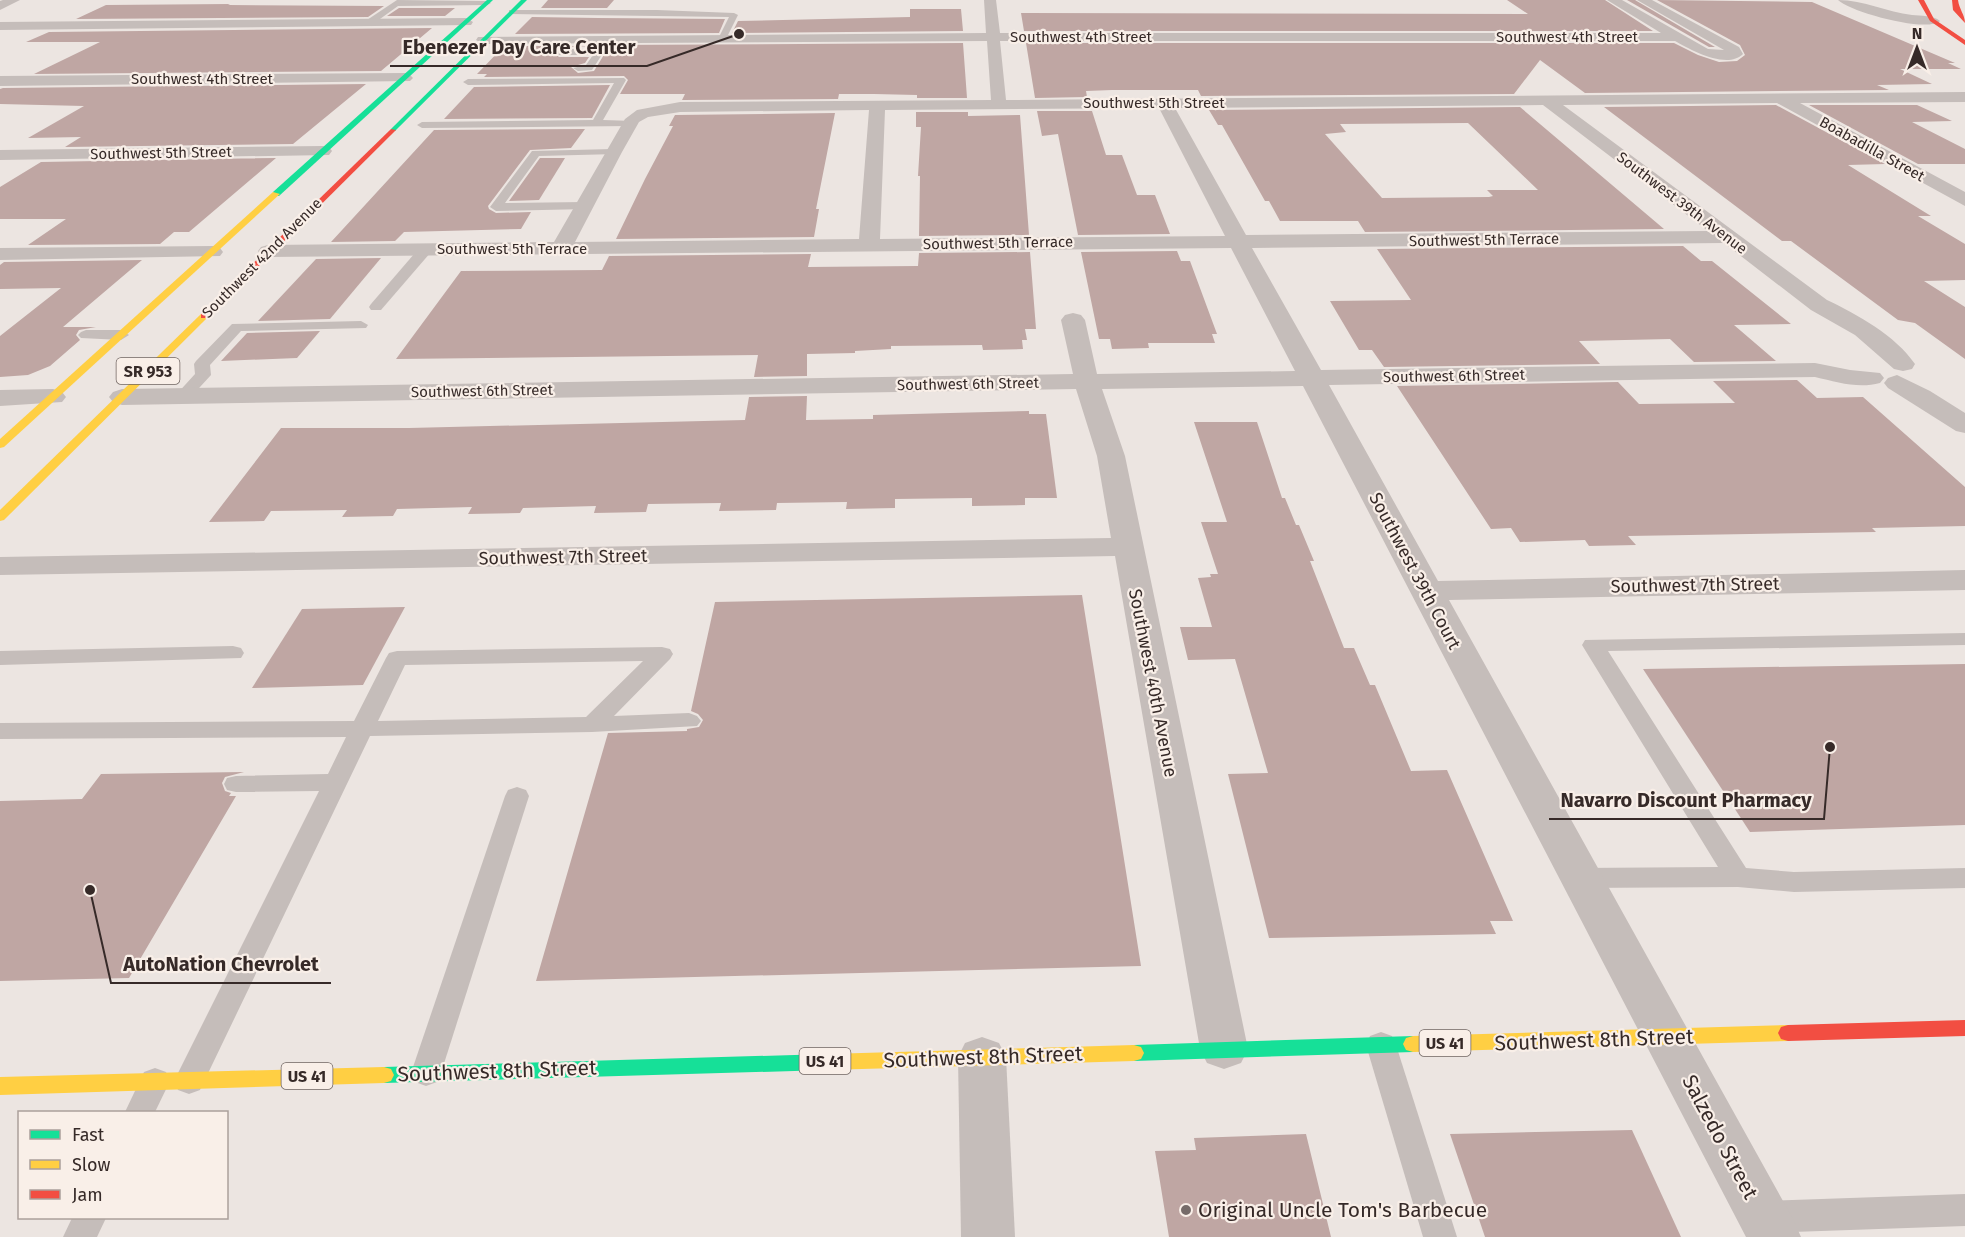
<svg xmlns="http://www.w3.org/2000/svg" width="1965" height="1237" font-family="'Fira Sans',sans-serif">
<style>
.building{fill:#bfa6a3;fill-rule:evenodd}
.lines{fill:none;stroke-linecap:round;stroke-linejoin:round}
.lane{fill:#c5bdba;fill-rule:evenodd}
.street{fill:#c5bdba;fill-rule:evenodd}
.fast{fill:#16e098;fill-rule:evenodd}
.slow{fill:#ffcf43;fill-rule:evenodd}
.jam{fill:#f24e42;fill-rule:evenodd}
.poi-dot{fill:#766b69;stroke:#f9efe8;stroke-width:2}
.labels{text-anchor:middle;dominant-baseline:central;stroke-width:4.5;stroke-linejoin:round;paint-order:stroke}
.far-street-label{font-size:15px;fill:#362a28;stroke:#f9efe8}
.shield{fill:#f9efe8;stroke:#706562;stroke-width:1.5}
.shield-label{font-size:16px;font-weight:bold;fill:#362a28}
.street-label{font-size:18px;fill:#362a28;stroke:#f9efe8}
.near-street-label{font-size:21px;fill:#362a28;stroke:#f9efe8}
.near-poi-label{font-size:21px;fill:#362a28;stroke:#f9efe8;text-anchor:start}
.leader{fill:none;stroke:#362a28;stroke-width:2}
.callout-dot{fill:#362a28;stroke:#f9efe8;stroke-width:2}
.callout-label{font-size:20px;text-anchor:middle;font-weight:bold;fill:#362a28;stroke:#f9efe8;stroke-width:4.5;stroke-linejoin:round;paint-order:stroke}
</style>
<rect width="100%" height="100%" fill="#ece5e1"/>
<g class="building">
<path d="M 548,0 L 614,0 L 607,8 L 541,8 Z"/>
<path d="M 1507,0 L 1605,0 L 1653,31 L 1024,31 L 1021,13 L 1528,14 Z"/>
<path d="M 1627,0 L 1635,0 L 1715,47 L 1709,47 Z"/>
<path d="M 1657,0 L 1812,2 L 1955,63 L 1948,63 L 1961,69 L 1900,69 L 1932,84 L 1877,85 L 1889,90 L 1585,93 L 1540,60 L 1514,94 L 1201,96 L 1198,90 L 1112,90 L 1086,91 L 1087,97 L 1035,98 L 1026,43 L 1674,43 L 1698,55 L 1719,62 L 1737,61 L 1745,55 L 1740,45 Z"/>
<path d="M 230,4 L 228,5 L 384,6 L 368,17 L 76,19 L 106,5 Z"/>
<path d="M 399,8 L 455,8 L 445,16 L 387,16 Z"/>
<path d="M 910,9 L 961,9 L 963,31 L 732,33 L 738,21 L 910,17 Z"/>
<path d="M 532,17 L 598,18 L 725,19 L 719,33 L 515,34 Z"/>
<path d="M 432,28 L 381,71 L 34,74 L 100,42 L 26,42 L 49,32 Z"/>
<path d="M 963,43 L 967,98 L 917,98 L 917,95 L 874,94 L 839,94 L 838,99 L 682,100 L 685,94 L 620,94 L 628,80 L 624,76 L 484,77 L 487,74 L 477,74 L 504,46 L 597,46 L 559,47 L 552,51 L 559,57 L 589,57 L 585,63 L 571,67 L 578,73 L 594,71 L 610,45 Z"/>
<path d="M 366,84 L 293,144 L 65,147 L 81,137 L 28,138 L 84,106 L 0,104 L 0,89 L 3,88 Z"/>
<path d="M 610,85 L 592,118 L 444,119 L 474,87 Z"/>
<path d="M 1776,105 L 1885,164 L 1848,165 L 1931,216 L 1918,216 L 1965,244 L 1965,280 L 1924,281 L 1965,307 L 1965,359 L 1915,323 L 1898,320 L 1791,241 L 1782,241 L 1604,107 Z"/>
<path d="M 1809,105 L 1917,105 L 1952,121 L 1912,122 L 1965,149 L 1965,164 L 1918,164 Z"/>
<path d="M 1520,107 L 1664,229 L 1365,232 L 1358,221 L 1280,221 L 1269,201 L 1265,201 L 1222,125 L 1218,125 L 1209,110 ZM 1468,123 L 1538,190 L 1487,190 L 1493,196 L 1489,197 L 1382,198 L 1325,134 L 1346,132 L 1340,124 Z"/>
<path d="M 1037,111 L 1092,111 L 1106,155 L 1122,155 L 1137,195 L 1155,195 L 1170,234 L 1078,235 L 1058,134 L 1042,136 Z"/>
<path d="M 916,112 L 968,112 L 968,116 L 1020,115 L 1029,235 L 919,236 L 920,176 L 918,176 L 921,127 L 916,127 Z"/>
<path d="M 835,113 L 816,209 L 819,209 L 814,237 L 616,239 L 645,179 L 673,126 L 669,126 L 675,115 Z"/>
<path d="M 585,129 L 571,148 L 530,150 L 488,206 L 489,209 L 496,213 L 531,212 L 521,229 L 404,232 L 395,241 L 331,242 L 434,130 Z"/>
<path d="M 276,158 L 189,232 L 174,232 L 160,244 L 28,245 L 66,219 L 0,219 L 0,187 L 41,162 Z"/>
<path d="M 540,158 L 565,158 L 539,200 L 509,201 Z"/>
<path d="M 1683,246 L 1701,261 L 1712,261 L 1791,324 L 1734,325 L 1776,361 L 1694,362 L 1670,339 L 1579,341 L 1600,364 L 1384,367 L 1372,350 L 1359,350 L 1330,301 L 1411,300 L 1377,249 Z"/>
<path d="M 1177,251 L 1181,261 L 1190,261 L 1217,334 L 1212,334 L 1215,343 L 1148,343 L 1149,348 L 1112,349 L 1110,339 L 1099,339 L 1081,252 Z"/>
<path d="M 1030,252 L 1036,329 L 1025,329 L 1027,340 L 1022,340 L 1023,349 L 983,350 L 982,345 L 891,346 L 891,349 L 855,351 L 855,353 L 807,354 L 807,376 L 754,377 L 758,355 L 396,359 L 461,271 L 602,270 L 609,256 L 811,254 L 808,267 L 918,266 L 919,253 Z"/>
<path d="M 381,258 L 330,319 L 258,321 L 316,259 Z"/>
<path d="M 142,260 L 63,327 L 96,327 L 79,330 L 76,335 L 80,340 L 50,366 L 28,375 L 0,377 L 0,336 L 61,288 L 0,289 L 0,265 L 4,262 Z"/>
<path d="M 320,331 L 297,358 L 221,361 L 247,333 Z"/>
<path d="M 1797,380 L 1817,398 L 1863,397 L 1965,487 L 1965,526 L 1872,528 L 1876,532 L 1628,536 L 1636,545 L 1589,546 L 1585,540 L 1520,542 L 1511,528 L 1491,529 L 1397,386 L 1618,382 L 1639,404 L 1735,403 L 1713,381 Z"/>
<path d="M 807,396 L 806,420 L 873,419 L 873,415 L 1029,411 L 1029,414 L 1046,414 L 1057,498 L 1025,498 L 1025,505 L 972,506 L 972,498 L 895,499 L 895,508 L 846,509 L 847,502 L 777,503 L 776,510 L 719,511 L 721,503 L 648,504 L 646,512 L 594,513 L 596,506 L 523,508 L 520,513 L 468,514 L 472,507 L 397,509 L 393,516 L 342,517 L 347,510 L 271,511 L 264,521 L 209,522 L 281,428 L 409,428 L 745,420 L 749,397 Z"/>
<path d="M 1194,422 L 1257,422 L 1282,498 L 1285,498 L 1296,525 L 1299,525 L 1314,561 L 1310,561 L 1344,648 L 1354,648 L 1370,685 L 1375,685 L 1411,771 L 1447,770 L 1513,921 L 1490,921 L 1496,934 L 1269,938 L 1228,774 L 1268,773 L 1235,659 L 1188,660 L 1180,627 L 1212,627 L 1198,578 L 1211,577 L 1210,574 L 1218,574 L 1201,522 L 1227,522 Z"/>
<path d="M 1082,595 L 1141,966 L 536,981 L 608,733 L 687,731 L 687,729 L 699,727 L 703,720 L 698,714 L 691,711 L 715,602 Z"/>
<path d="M 405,607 L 363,685 L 252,688 L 302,609 Z"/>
<path d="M 1965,664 L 1965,825 L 1750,832 L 1643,669 Z"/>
<path d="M 244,772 L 225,777 L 222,783 L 225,791 L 231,793 L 229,796 L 236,796 L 129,978 L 0,981 L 0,801 L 82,799 L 101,774 Z"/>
<path d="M 1632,1130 L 1681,1237 L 1485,1237 L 1450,1134 Z"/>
<path d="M 1306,1134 L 1331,1237 L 1169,1237 L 1155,1151 L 1196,1150 L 1194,1138 Z"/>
</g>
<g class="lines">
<g class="lane">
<path d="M 397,0 L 487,1 L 491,3 L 487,5 L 398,6 L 373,24 L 367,24 L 367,20 Z"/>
<path d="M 512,10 L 657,10 L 734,13 L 738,15 L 726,39 L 722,42 L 718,39 L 729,17 L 509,14 L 509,10 Z"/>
<path d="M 605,37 L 612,39 L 592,70 L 578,71 L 573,68 L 586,65 L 593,55 L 559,55 L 554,52 L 559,49 L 597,49 Z"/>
<path d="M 624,78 L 626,80 L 603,120 L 634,121 L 635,123 L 630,126 L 422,128 L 417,125 L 422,122 L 593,120 L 614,83 L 468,85 L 463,82 L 468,79 Z"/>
<path d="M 613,149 L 619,152 L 617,154 L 539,156 L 505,203 L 584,202 L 590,206 L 588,209 L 496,211 L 490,207 L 532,151 Z"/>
<path d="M 426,245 L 433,249 L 431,252 L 381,310 L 371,310 L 369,307 L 371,304 L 421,246 Z"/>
<path d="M 361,321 L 368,325 L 366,328 L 241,331 L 210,365 L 211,375 L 189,399 L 177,399 L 175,396 L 195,374 L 194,364 L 196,361 L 232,324 Z"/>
<path d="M 86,330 L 121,330 L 129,335 L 121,340 L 81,338 L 78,335 L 81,332 Z"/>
<path d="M 1965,633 L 1965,645 L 1608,651 L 1746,868 L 1794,872 L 1965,868 L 1965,888 L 1794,892 L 1738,887 L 1579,888 L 1570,885 L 1566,878 L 1570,871 L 1579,868 L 1718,867 L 1582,645 L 1585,640 Z"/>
<path d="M 233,646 L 241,648 L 244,653 L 241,658 L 0,665 L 0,651 Z"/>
<path d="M 662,647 L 670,649 L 673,654 L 670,659 L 614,716 L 689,713 L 697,716 L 701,721 L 697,726 L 592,732 L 370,736 L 200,1090 L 189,1094 L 178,1090 L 174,1081 L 319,791 L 236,792 L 227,790 L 224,784 L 227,778 L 236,776 L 328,774 L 346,737 L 0,739 L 0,723 L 354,721 L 386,658 L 389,653 L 397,651 ZM 643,661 L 586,717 L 378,721 L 405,665 Z"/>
<path d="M 517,787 L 526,790 L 529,796 L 441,1073 L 437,1082 L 426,1086 L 415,1082 L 411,1073 L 505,796 L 508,790 Z"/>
<path d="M 1381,1032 L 1392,1036 L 1396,1045 L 1457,1237 L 1423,1237 L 1366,1045 L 1370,1036 Z"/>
<path d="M 155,1068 L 166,1072 L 170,1081 L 155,1112 L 125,1112 L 144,1072 Z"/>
<path d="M 1965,1194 L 1965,1226 L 1764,1233 L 1752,1228 L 1747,1217 L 1752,1206 L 1764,1201 Z"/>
<path d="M 72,1218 L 106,1218 L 97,1237 L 63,1237 Z"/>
</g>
<g class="street">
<path d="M 3,0 L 20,0 L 0,10 L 0,1 Z"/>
<path d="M 984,0 L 996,0 L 1000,33 L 1661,33 L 1607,0 L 1622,0 L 1708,49 L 1724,50 L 1637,0 L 1652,0 L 1739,47 L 1743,54 C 1727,70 1691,50 1675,41 L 1000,41 L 1006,100 L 1965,92 L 1965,102 L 1800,103 L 1965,192 L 1965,206 L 1777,103 L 1563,105 L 1827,300 C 1858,315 1895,335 1915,364 L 1912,369 L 1903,371 L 1894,369 L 1855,335 L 1811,310 L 1724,243 L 1252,248 L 1321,370 L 1815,363 L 1850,370 L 1880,373 L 1884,378 L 1880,383 C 1858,389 1837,382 1815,377 L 1329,385 L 1438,581 L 1965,570 L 1965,590 L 1449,600 L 1793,1219 L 1801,1237 L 1746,1237 L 1303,386 L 1102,389 L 1125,456 L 1248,1049 L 1241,1063 L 1224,1069 L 1207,1063 L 1200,1049 L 1115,556 L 0,575 L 0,557 L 1111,538 L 1097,456 L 1076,389 L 122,405 L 113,402 L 109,397 L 113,392 L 122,389 L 1073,374 L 1061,320 L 1065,315 L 1073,313 L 1081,315 L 1085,320 L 1097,374 L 1295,371 L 1231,248 L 268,257 L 261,255 L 258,251 L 261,247 L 268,245 L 554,242 L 625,119 L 637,110 L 680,102 L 991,100 L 987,41 L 483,44 L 476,40 L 478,37 L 986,33 ZM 1543,105 L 1708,231 L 1246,235 L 1175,108 ZM 1159,108 L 1225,236 L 880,239 L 885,110 ZM 869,110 L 859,239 L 575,242 L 622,152 L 639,122 L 648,117 L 680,112 Z"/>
<path d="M 1838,0 C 1864,0 1887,12 1912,15 C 1921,16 1933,15 1940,21 C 1927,33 1850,12 1838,0 Z"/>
<path d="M 466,18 L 473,22 L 471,25 L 0,30 L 0,22 Z"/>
<path d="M 405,73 L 410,75 L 413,78 L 410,81 L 0,86 L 0,76 Z"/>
<path d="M 323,146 L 329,147 L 332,151 L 329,155 L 0,160 L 0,150 Z"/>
<path d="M 213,246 L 220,248 L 223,252 L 220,256 L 0,260 L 0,248 Z"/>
<path d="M 1897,375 L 1930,391 L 1965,413 L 1965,433 L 1956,431 L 1888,388 L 1884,383 L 1888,378 Z"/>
<path d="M 53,389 L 62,392 L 66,397 L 62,402 L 0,406 L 0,390 Z"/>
<path d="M 982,1037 L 999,1043 L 1006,1057 L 1015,1237 L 961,1237 L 958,1057 L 965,1043 Z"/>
</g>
<g class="fast">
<path d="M 487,0 L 493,0 L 279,196 L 273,196 L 273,192 Z"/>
<path d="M 521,0 L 527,0 L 395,131 L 391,131 L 391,129 Z"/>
<path d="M 1413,1036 L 1420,1038 L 1423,1044 L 1420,1050 L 1413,1052 L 1134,1061 L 1127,1059 L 1124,1053 L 1127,1047 L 1134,1045 Z"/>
<path d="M 827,1054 L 834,1056 L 837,1062 L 834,1068 L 827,1070 L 384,1083 L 377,1081 L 374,1075 L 377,1069 L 384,1067 Z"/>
</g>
<g class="slow">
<path d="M 273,192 L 280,194 L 4,447 L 0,448 L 0,439 Z"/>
<path d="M 201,314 L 209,316 L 4,520 L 0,521 L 0,510 Z"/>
<path d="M 1788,1025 L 1795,1027 L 1798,1033 L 1795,1039 L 1788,1041 L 1413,1052 L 1406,1050 L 1403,1044 L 1406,1038 L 1413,1036 Z"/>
<path d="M 1134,1045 L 1141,1047 L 1144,1053 L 1141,1059 L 1134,1061 L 827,1070 L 820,1068 L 817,1062 L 820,1056 L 827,1054 Z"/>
<path d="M 384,1067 L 391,1069 L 394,1075 L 391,1081 L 384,1083 L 0,1095 L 0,1077 Z"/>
</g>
<g class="jam">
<path d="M 1918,0 L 1924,0 L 1934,19 L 1965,40 L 1965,45 L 1930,21 Z"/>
<path d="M 1952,0 L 1958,0 C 1959,9 1965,15 1965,23 L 1953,10 Z"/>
<path d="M 391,129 L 396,130 L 207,318 L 201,318 L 201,314 Z"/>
<path d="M 1965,1020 L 1965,1036 L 1788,1041 L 1781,1039 L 1778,1033 L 1781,1027 L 1788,1025 Z"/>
</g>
</g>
<circle class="poi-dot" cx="1186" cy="1210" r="6"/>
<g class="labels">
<g class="far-street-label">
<text x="1081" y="37">Southwest 4th Street</text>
<text x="1567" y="37">Southwest 4th Street</text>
<text x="202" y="79">Southwest 4th Street</text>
<text x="1154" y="103">Southwest 5th Street</text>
<text transform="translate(1872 149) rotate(29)">Boabadilla Street</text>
<text transform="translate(161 153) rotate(-1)">Southwest 5th Street</text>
<text transform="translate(1682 203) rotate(37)">Southwest 39th Avenue</text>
<text transform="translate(1484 240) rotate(-1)">Southwest 5th Terrace</text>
<text transform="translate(998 243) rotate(-1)">Southwest 5th Terrace</text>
<text x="512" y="249">Southwest 5th Terrace</text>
<text transform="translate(262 258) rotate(-45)">Southwest 42nd Avenue</text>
<text transform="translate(1454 376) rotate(-1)">Southwest 6th Street</text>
<text transform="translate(968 384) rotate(-1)">Southwest 6th Street</text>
<text transform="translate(482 391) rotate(-1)">Southwest 6th Street</text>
</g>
<g class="shield">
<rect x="116.5" y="358" width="63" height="26" rx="4.5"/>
<rect x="1419.5" y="1030" width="51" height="26" rx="4.5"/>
<rect x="799.5" y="1048" width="51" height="26" rx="4.5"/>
<rect x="281.5" y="1063" width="51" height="26" rx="4.5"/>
</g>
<g class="shield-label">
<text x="148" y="371">SR 953</text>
<text x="1445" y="1043">US 41</text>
<text x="825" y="1061">US 41</text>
<text x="307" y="1076">US 41</text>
</g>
<g class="street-label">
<text transform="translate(563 557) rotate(-1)">Southwest 7th Street</text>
<text transform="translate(1415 571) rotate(62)">Southwest 39th Court</text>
<text transform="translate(1695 585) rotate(-1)">Southwest 7th Street</text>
<text transform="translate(1153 683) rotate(79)">Southwest 40th Avenue</text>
</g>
<g class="near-street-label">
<text transform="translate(1594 1040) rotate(-2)">Southwest 8th Street</text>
<text transform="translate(983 1057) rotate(-2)">Southwest 8th Street</text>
<text transform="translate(497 1071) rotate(-2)">Southwest 8th Street</text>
<text transform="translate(1720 1137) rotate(62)">Salzedo Street</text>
</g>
<g class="near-poi-label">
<text x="1198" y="1210">Original Uncle Tom's Barbecue</text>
</g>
</g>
<path class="leader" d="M739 34L647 66H390M1830 747L1824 819H1549M90 890L111 983H331"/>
<g class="callout-dot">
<circle cx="739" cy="34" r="6"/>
<circle cx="1830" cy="747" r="6"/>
<circle cx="90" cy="890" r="6"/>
</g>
<g class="callout-label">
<text x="519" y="54">Ebenezer Day Care Center</text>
<text x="1686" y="807">Navarro Discount Pharmacy</text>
<text x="221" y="971">AutoNation Chevrolet</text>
</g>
<rect x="18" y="1111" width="210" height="108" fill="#f9efe8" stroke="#aba09b" stroke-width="1.5"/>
<rect x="30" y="1130" width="30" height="9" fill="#16e098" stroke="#aba09b" stroke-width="1.5"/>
<text x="72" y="1141" font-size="18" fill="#362a28">Fast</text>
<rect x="30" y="1160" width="30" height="9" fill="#ffcf43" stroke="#aba09b" stroke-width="1.5"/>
<text x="72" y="1171" font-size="18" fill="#362a28">Slow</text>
<rect x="30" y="1190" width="30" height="9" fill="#f24e42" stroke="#aba09b" stroke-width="1.5"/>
<text x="72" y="1201" font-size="18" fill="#362a28">Jam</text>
<g transform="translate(1917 48)" stroke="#f9efe8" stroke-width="4.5" paint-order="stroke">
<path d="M0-4.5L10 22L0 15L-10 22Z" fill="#362a28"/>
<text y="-9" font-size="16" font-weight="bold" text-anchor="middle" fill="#362a28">N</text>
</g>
</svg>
